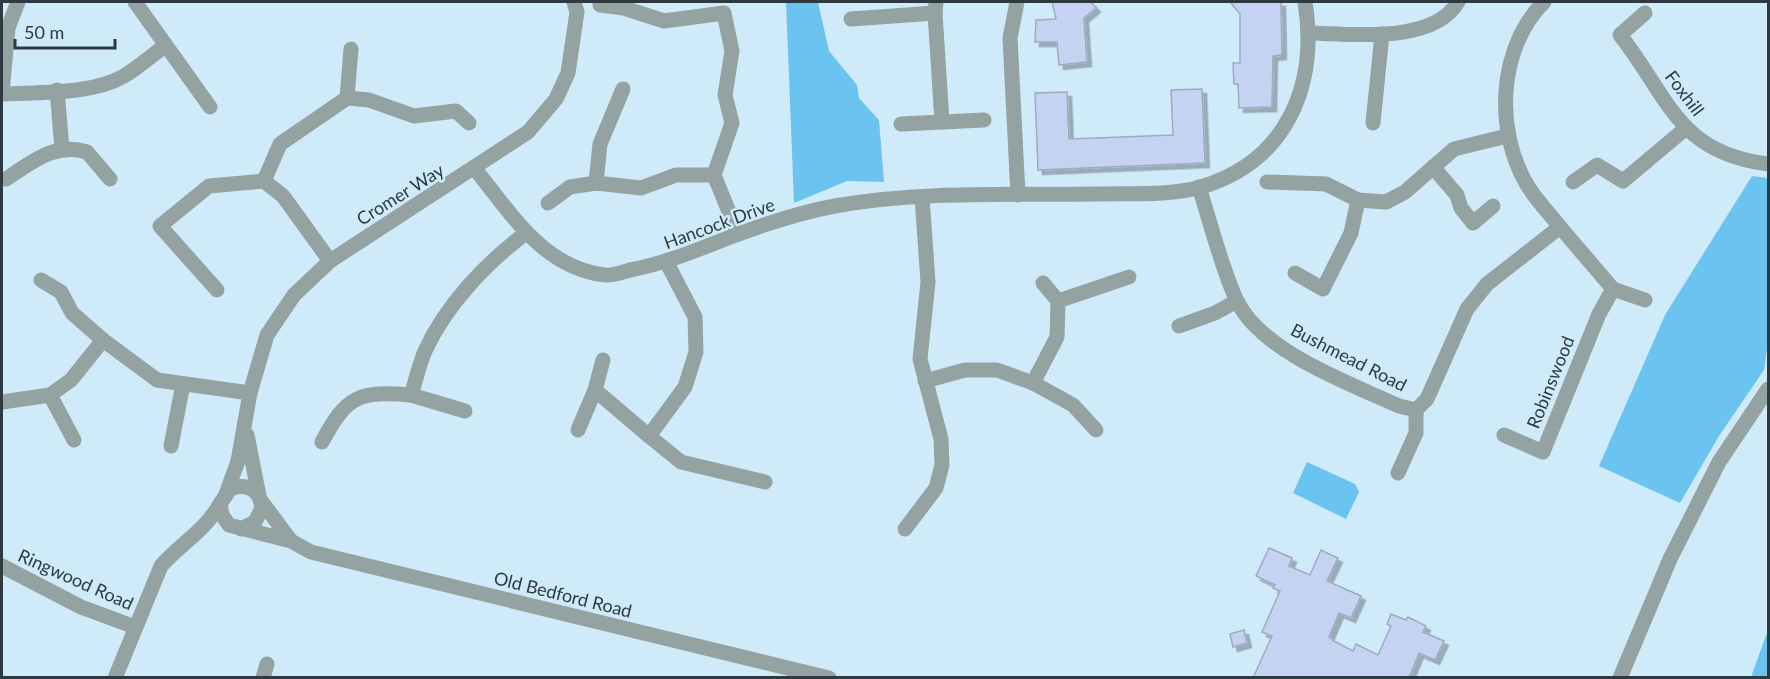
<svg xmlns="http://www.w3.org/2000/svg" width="1770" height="679" font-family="Lato,sans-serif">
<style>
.green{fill:#6bc4f0}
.building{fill:#c3d3f1;stroke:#9faac1;stroke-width:1.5;filter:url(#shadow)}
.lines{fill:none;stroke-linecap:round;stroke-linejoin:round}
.minor{stroke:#94a2a2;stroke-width:15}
.labels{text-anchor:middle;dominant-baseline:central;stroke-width:5;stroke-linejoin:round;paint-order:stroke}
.street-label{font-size:18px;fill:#2f3a40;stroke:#cfebfa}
</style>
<defs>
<filter id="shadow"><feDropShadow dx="4.5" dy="4.5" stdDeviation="0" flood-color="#0004"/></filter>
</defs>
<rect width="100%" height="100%" fill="#cfebfa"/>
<g class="green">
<path d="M 786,2 L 818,2 L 829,51 L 857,85 L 859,98 L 879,120 L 884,182 L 847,181 L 794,203 Z"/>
<path d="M 1752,176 L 1768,178 L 1768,342 L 1764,370 L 1719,436 L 1680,503 L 1599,466 L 1665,315 Z"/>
<path d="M 1307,462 L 1355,484 L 1359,492 L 1346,519 L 1293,493 Z"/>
<path d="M 1768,630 L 1768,677 L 1751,677 Z"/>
</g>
<g class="building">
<path d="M 1052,2 L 1091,2 L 1096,8 L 1084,18 L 1087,62 L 1059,65 L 1057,42 L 1035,42 L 1036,20 L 1056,19 Z"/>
<path d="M 1230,2 L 1281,2 L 1282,55 L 1273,56 L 1272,107 L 1239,108 L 1238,84 L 1234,84 L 1233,63 L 1240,63 L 1240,14 Z"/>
<path d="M 1202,89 L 1205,163 L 1038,170 L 1035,93 L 1067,92 L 1069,139 L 1173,135 L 1171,90 Z"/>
<path d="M 1269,548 L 1292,558 L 1289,566 L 1310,575 L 1321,550 L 1338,558 L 1327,581 L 1361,596 L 1351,618 L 1339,613 L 1329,637 L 1334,641 L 1353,651 L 1356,644 L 1378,655 L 1391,626 L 1387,624 L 1391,614 L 1406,620 L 1408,617 L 1426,626 L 1423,632 L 1444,641 L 1435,660 L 1419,653 L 1409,678 L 1253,678 L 1272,636 L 1262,632 L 1280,591 L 1273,588 L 1275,585 L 1256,576 Z"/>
<path d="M 1244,630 L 1247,643 L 1233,647 L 1230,634 Z"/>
</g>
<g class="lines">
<g class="minor">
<path d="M 135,2 L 210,107"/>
<path d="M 1017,2 L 1010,38 L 1018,195"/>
<path d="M 600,5 L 624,8 L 664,21 L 724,13 L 732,51 L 725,95 L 732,123 L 714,175 L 738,234"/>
<path d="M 1645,13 L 1620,35 C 1669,97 1677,153 1768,164"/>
<path d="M 851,19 L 935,13 L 936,2"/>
<path d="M 1310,33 C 1353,34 1433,44 1458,2"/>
<path d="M 623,89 L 600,144 L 596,183 L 641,188 L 676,175 L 714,175"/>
<path d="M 57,90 L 62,149"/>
<path d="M 2,92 L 8,28 L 18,2"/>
<path d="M 2,94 C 39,92 91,95 124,76 C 139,67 152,55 165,46"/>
<path d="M 347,98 L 351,49"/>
<path d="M 942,122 L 984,120"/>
<path d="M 1373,123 L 1382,34"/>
<path d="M 901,124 L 942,122 L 935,13"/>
<path d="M 1433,167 L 1457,195 L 1461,208 L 1473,223 L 1493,206"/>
<path d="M 475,169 C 511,213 543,268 605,275 C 613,276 623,272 630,270 C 668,263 701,248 736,235 C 768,223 802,212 835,206 C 919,191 1008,195 1095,194 C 1129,193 1169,196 1201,187 C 1288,161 1318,84 1305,2"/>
<path d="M 6,179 C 32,162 55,142 87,152 L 110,179"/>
<path d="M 264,181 L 280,144 L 347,98 L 369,100 L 414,116 L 456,111 L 469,123"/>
<path d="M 1267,182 L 1326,184 L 1358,200 L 1386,202 L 1405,192 L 1454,149 L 1507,136"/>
<path d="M 1573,182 L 1597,165 L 1623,181 L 1685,129"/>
<path d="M 1199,187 C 1210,221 1222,270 1237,301 C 1262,352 1349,383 1399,406 L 1416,410 L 1427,399 L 1467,309 L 1487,284 L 1560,227 C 1549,213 1535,199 1526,183 C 1495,129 1498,48 1544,2"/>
<path d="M 548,203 L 570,187 L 596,183"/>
<path d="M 667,263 L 695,317 L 696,352 L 685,387 L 649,436 L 681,462 L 765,482"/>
<path d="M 1295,273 L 1323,289 L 1351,233 L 1358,200"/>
<path d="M 41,280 L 61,292 L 72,313 L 103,340 L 157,380 L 250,393"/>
<path d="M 1043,283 L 1058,301"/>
<path d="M 1613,289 L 1645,300"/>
<path d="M 217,290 L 160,226 L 209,186 L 264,181 L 283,196 L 330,261"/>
<path d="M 1179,326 L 1215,313 L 1237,301"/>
<path d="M 603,360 L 595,390 L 649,436"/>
<path d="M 925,381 L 965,370 L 997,370 L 1033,383 L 1073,405 L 1096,430"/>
<path d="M 1033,383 L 1057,337 L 1058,301 L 1129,277"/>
<path d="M 50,395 L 74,440"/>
<path d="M 411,395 L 465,411"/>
<path d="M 2,402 L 50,395 L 71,380 L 103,340"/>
<path d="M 578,430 L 595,390"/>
<path d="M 247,435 L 259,496"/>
<path d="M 1504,435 L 1543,452 L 1599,314 L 1613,289 L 1560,227"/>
<path d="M 322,442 C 347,395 359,391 411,395 C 416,380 419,365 425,351 C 446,305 486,263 526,233"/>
<path d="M 171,446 L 183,384"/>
<path d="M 1398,473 L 1416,433 L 1416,410"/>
<path d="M 226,494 L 238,461 L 250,393 L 267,335 L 294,295 L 330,261 L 528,132 L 556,99 L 568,73 L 577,12 L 574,2"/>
<path d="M 262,502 L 291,541"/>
<path d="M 241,529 L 255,522 L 262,508 C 260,490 247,482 230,489 L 220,504 L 222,515 L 229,525 L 291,541 L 311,552 L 829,678"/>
<path d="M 905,529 L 936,488 L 942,465 L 941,439 L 920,359 L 928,282 L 922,197"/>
<path d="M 2,566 L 81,607 L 135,627"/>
<path d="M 115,678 L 161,566 C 181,543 204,532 220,504"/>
<path d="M 263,678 L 267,664"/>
<path d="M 1620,678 L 1670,559 L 1719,462 L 1768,389"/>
</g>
</g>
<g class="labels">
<g class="street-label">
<text transform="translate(1685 93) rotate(53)">Foxhill</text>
<text transform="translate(400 194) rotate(-32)">Cromer Way</text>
<text transform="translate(719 223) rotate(-20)">Hancock Drive</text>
<text transform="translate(1349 357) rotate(27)">Bushmead Road</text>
<text transform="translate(1550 382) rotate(-68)">Robinswood</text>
<text transform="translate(76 579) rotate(24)">Ringwood Road</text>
<text transform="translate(563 594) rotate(14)">Old Bedford Road</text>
</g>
</g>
<rect width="1770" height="679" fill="none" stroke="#2f3a40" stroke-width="6"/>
<path d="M15 39v9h100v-9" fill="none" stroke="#2f3a40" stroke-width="3"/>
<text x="24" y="39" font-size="18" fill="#2f3a40" stroke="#cfebfa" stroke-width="4.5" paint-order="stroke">50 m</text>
</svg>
